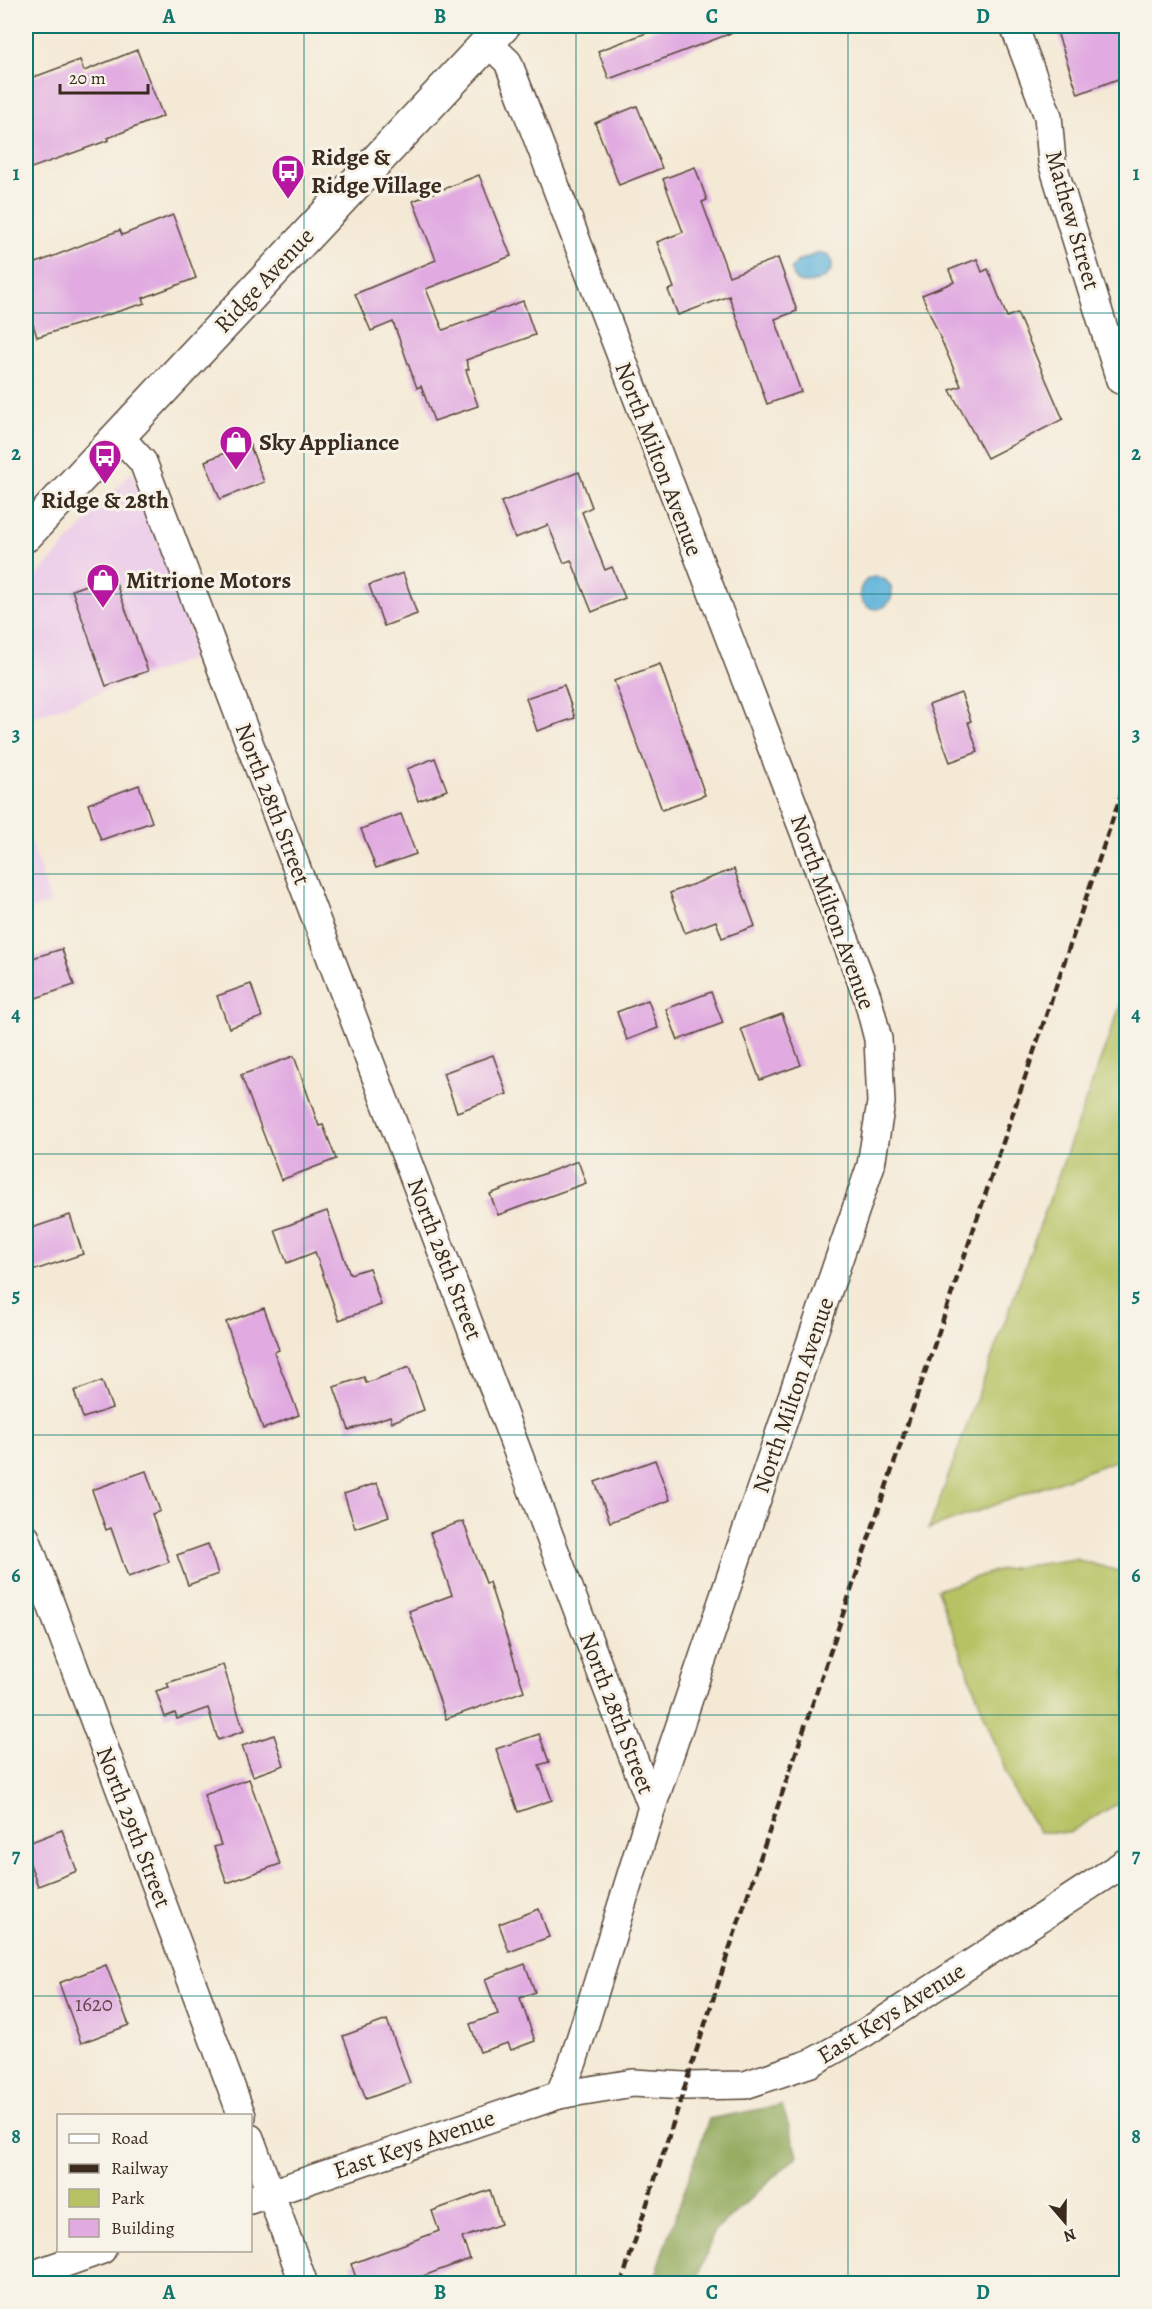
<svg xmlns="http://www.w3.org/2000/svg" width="1152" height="2309" font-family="Alegreya,serif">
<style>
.built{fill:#edd0e9}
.green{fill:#b6c264;stroke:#787641;stroke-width:1.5}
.forest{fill:#90a85a;stroke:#66693c;stroke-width:1.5}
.water{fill:#5eb3da;stroke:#4c6e7c;stroke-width:1.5}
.building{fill:#e1abe1}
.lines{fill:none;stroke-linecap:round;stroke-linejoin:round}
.street-casing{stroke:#574739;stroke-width:30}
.secondary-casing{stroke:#574739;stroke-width:36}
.street{stroke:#fff;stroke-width:27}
.secondary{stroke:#fff;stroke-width:33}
.rail{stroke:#3b2a1e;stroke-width:4.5;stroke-dasharray:9 4.5;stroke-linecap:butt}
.grid{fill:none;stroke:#0f766e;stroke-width:1.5;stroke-opacity:0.55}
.labels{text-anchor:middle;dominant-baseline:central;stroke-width:6;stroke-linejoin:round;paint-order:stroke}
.number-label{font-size:21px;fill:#644a4f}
.poi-label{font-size:24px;font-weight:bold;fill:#3b2a1e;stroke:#f7f3e8;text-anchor:start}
.street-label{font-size:24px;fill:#3b2a1e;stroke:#f7f3e8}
.neatline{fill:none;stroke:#0f766e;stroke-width:2}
.grid-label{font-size:20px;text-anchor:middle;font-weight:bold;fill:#0f766e}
</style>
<rect width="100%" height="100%" fill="#f7f3e8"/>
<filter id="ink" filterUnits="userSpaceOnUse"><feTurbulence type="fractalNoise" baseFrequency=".0167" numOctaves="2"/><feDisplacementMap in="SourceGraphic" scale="12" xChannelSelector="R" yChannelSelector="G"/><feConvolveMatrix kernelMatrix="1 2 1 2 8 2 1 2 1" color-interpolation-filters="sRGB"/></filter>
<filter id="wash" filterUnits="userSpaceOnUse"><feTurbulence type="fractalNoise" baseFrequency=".008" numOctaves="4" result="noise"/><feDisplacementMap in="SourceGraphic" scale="24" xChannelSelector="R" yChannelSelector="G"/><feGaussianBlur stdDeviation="1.35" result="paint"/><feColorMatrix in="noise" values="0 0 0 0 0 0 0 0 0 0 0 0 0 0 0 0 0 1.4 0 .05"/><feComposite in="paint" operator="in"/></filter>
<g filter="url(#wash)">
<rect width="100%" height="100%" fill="#f4e9d5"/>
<g class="built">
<path d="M 132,471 L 199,656 L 26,720 L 26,588 Z"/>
<path d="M 26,826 L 51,903 L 26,912 Z"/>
</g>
<g class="green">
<path d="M 1126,990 L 1126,1457 L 929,1529 Z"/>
<path d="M 1075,1559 L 1126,1573 L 1126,1798 L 1069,1833 L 1039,1832 L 1013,1791 L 937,1590 L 998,1570 Z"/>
</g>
<path class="forest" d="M 782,2105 L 798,2155 L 714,2232 L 696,2283 L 653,2283 L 709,2119 Z"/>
<g class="water">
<path d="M 819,253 L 829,256 C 842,275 811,288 796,281 L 791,269 L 798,261 Z"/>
<circle cx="876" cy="593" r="16"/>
</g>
<g id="blocks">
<g class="building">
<path d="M 665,26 L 745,26 L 745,28 L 609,79 L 598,51 Z"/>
<path d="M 1076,26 L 1126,26 L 1126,76 L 1078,94 L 1057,32 Z"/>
<path d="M 137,50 L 163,116 L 108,138 L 109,140 L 26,170 L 26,80 L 80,60 L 84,71 Z"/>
<path d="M 637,106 L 662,168 L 619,185 L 595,123 Z"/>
<path d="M 695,167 L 707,200 L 702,202 L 729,276 L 778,258 L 797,311 L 775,319 L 801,392 L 767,404 L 729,296 L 678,315 L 668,290 L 674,288 L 657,242 L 683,232 L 663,179 Z"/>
<path d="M 479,175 L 511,256 L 426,289 L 443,330 L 523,301 L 535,335 L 466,360 L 469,369 L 466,370 L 478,406 L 434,421 L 421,386 L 417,388 L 393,322 L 371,331 L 355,294 L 436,260 L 413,201 Z"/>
<path d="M 173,215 L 196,278 L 143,298 L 145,303 L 37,337 L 26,302 L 26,267 L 120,230 L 122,235 Z"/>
<path d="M 977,259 L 982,272 L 988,269 L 1007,317 L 1017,313 L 1063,419 L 987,458 L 950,390 L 961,386 L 922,295 L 954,282 L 949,270 Z"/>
<path d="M 249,443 L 264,482 L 220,499 L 205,461 Z"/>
<path d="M 579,472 L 592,507 L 582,512 L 605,570 L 612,567 L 625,598 L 592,612 L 571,560 L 564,563 L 548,525 L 515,538 L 501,502 Z"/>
<path d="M 403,573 L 417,614 L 384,626 L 369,585 Z"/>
<path d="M 113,575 L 148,671 L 106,686 L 72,590 Z"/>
<path d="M 660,664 L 705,795 L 662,810 L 614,681 Z"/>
<path d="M 564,685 L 575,718 L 537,731 L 526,698 Z"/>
<path d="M 961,693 L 971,721 L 968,722 L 978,752 L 950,762 L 929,705 Z"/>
<path d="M 435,758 L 447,790 L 418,801 L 407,769 Z"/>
<path d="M 139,785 L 152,822 L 101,840 L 88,804 Z"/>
<path d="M 401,814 L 416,854 L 376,868 L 361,829 Z"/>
<path d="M 734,869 L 755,926 L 722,938 L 716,921 L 685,933 L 670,893 Z"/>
<path d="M 62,949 L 74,985 L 33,999 L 26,977 L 26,960 Z"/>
<path d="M 251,984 L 262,1017 L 229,1028 L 217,996 Z"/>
<path d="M 711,992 L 723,1023 L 678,1040 L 666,1009 Z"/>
<path d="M 648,1000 L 658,1028 L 627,1040 L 617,1012 Z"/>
<path d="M 782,1014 L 801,1065 L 760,1080 L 741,1029 Z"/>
<path d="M 493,1055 L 507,1094 L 457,1112 L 443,1073 Z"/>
<path d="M 294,1056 L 319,1126 L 323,1125 L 336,1159 L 281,1180 L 241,1075 Z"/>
<path d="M 578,1161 L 586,1183 L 498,1215 L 490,1194 Z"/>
<path d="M 327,1211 L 350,1274 L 369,1268 L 381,1305 L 339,1320 L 315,1252 L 287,1263 L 275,1230 Z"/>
<path d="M 70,1215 L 83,1254 L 26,1273 L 26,1230 Z"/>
<path d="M 264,1308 L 279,1350 L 274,1352 L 299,1415 L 263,1429 L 226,1322 Z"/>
<path d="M 409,1367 L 424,1410 L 392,1422 L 390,1416 L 349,1430 L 334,1387 L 364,1377 L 366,1383 Z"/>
<path d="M 102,1381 L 112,1408 L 83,1418 L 74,1391 Z"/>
<path d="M 655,1460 L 670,1500 L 610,1522 L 595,1482 Z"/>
<path d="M 146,1471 L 160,1511 L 152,1514 L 169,1562 L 128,1577 L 111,1528 L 106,1530 L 92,1490 Z"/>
<path d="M 377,1483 L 389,1516 L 355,1528 L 344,1494 Z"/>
<path d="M 463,1521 L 486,1583 L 489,1582 L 524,1691 L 446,1719 L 409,1611 L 452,1595 L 430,1533 Z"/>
<path d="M 208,1544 L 218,1574 L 188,1585 L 177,1555 Z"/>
<path d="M 223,1665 L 244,1731 L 218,1740 L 208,1708 L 177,1719 L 175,1713 L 165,1717 L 156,1691 L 169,1687 L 167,1683 Z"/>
<path d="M 539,1734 L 549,1762 L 539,1765 L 552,1800 L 518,1812 L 496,1749 Z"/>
<path d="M 274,1735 L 284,1765 L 253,1776 L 242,1746 Z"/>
<path d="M 249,1779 L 280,1864 L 227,1883 L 214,1847 L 221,1845 L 204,1795 Z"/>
<path d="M 62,1830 L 77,1871 L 38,1886 L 26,1853 L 26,1844 Z"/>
<path d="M 539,1909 L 549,1937 L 509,1952 L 499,1924 Z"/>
<path d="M 525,1964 L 535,1992 L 520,1998 L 535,2041 L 511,2050 L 508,2043 L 480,2052 L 470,2024 L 498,2014 L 485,1979 Z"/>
<path d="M 106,1965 L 129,2025 L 81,2043 L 59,1983 Z"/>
<path d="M 387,2020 L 410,2083 L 366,2099 L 343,2036 Z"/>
<path d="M 490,2190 L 501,2224 L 462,2238 L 470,2259 L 404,2283 L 358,2283 L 351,2264 L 439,2231 L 432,2211 Z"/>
</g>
</g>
</g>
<g filter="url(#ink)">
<use href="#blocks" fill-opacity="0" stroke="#574739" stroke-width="1.5"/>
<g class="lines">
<g class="street-casing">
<g id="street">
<path d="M 1014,26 L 1048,116 L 1052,162 L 1120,380"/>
<path d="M 487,42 L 508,62 L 867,996 L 878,1039 L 881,1103 L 871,1165 L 652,1807"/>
<path d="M 118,435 L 143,462 L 652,1807 L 573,2062 L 559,2095"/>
<path d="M 26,1538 L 242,2116"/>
<path d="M 250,2138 L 304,2284"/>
<path d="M 250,2200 L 559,2095 L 633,2083 L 685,2086 L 745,2085 L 811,2063 L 863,2034 L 1126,1862"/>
<path d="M 26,2277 L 102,2250"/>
</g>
</g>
<g class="secondary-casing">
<path id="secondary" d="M 26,535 L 503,26"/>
</g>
<use href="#street" class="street"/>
<use href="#secondary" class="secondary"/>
<path class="rail" d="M 621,2284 L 730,1947 L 1126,780"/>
</g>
</g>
<path class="grid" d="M 304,26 L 304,2284M 576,26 L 576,2284M 848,26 L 848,2284M 26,313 L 1126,313M 26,594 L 1126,594M 26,874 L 1126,874M 26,1154 L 1126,1154M 26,1435 L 1126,1435M 26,1715 L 1126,1715M 26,1996 L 1126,1996"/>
<defs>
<g id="bus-pin" transform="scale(1.725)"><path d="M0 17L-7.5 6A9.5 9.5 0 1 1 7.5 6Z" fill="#b5179e" stroke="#f7f3e8"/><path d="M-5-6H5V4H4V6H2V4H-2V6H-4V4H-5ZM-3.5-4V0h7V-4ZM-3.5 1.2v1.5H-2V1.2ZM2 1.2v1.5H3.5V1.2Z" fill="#fff"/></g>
<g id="shop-pin" transform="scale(1.725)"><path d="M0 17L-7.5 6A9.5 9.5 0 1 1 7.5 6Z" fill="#b5179e" stroke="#f7f3e8"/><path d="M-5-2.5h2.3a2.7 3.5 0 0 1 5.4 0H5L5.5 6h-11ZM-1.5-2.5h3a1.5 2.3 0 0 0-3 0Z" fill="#fff"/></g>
</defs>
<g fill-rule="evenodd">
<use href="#bus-pin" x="288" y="171"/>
<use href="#shop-pin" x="236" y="442"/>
<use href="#bus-pin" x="105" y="456"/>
<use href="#shop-pin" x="103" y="580"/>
</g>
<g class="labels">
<g class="number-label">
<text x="94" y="2004">1620</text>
</g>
<g class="poi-label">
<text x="311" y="157">Ridge &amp;<tspan x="311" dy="28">Ridge Village</tspan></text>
<text x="259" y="442">Sky Appliance</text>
<text x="105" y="500" text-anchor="middle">Ridge &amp; 28th</text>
<text x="126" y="580">Mitrione Motors</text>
</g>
<g class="street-label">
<text transform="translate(1073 220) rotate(74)">Mathew Street</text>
<text transform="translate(264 280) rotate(-47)">Ridge Avenue</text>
<text transform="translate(659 459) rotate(69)">North Milton Avenue</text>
<text transform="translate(273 804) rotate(69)">North 28th Street</text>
<text transform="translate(833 912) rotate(70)">North Milton Avenue</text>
<text transform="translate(445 1259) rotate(69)">North 28th Street</text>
<text transform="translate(793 1395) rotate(-71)">North Milton Avenue</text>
<text transform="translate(617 1713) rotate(69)">North 28th Street</text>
<text transform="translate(134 1827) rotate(69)">North 29th Street</text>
<text transform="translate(891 2013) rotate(-32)">East Keys Avenue</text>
<text transform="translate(414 2144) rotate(-19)">East Keys Avenue</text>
</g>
</g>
<rect width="1152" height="2309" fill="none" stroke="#f7f3e8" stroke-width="66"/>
<rect x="57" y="2114" width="195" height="138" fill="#f7f3e8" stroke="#aca397" stroke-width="1.5"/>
<rect x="69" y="2134" width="30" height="9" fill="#ffffff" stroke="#aca397" stroke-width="1.5"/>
<text x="111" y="2144" font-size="18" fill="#3b2a1e">Road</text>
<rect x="69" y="2164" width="30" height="9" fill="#3b2a1e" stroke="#aca397" stroke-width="1.5"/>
<text x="111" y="2174" font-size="18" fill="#3b2a1e">Railway</text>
<rect x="69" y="2189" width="30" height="18" fill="#b6c264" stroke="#aca397" stroke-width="1.5"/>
<text x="111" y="2204" font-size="18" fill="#3b2a1e">Park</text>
<rect x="69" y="2219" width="30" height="18" fill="#e1abe1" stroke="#aca397" stroke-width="1.5"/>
<text x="111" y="2234" font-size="18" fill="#3b2a1e">Building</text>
<g transform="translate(1065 2222) rotate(160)" stroke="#f7f3e8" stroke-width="4.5" paint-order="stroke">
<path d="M0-4.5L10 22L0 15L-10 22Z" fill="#3b2a1e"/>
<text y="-9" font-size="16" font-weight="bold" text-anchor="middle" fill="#3b2a1e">N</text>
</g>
<path d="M60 84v9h88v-9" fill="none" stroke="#3b2a1e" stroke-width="3"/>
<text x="69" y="84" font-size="18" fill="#3b2a1e" stroke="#f7f3e8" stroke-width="4.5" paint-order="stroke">20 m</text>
<rect x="33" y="33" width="1086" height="2243" class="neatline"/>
<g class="grid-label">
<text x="169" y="23">A</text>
<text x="440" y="23">B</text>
<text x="712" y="23">C</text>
<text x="983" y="23">D</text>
<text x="16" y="180">1</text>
<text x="1136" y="180">1</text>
<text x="16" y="460">2</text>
<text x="1136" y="460">2</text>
<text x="16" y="741">3</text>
<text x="1136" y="741">3</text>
<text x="16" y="1021">4</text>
<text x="1136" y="1021">4</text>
<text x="16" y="1302">5</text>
<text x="1136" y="1302">5</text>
<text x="16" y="1582">6</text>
<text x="1136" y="1582">6</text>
<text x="16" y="1862">7</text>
<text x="1136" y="1862">7</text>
<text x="16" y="2143">8</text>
<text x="1136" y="2143">8</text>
<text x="169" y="2299">A</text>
<text x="440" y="2299">B</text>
<text x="712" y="2299">C</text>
<text x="983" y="2299">D</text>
</g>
</svg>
